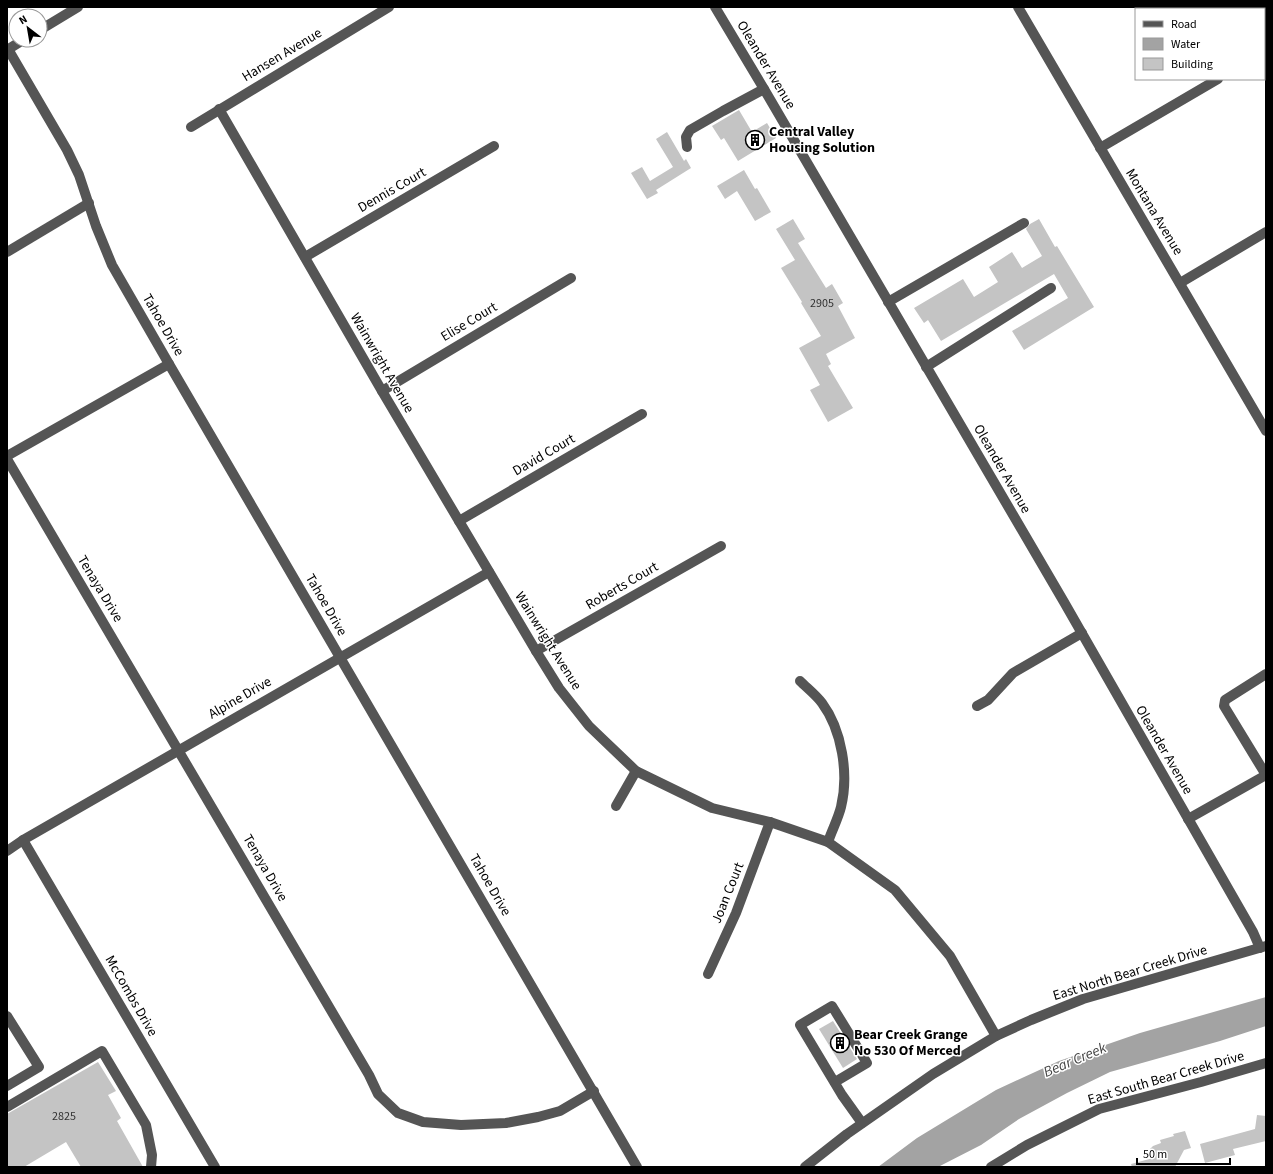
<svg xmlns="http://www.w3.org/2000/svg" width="1273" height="1174" font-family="'Source Sans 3',sans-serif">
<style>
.water{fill:#a3a3a3}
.building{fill:#c4c4c4}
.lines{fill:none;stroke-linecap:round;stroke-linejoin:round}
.minor{stroke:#555;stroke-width:10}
.labels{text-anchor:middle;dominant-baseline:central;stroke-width:3;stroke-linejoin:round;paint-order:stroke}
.number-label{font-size:12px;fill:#313131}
.street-label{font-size:14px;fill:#000;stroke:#fff}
.poi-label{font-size:14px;font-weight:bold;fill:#000;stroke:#fff;text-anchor:start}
.water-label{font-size:15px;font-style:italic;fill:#444;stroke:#fff}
</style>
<rect width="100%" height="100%" fill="#fff"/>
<path class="water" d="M 1266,997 L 1266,1026 L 1220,1041 L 1110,1072 L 1067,1093 L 1019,1119 L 981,1145 L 938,1167 L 878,1167 L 917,1138 L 996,1090 L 1059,1061 L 1140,1033 Z"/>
<g class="building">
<path d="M 739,110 L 752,132 L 767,123 L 776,138 L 738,161 L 724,138 L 721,140 L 712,126 Z"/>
<path d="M 667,132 L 684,161 L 686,159 L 691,168 L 656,190 L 658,193 L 647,199 L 631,173 L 642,167 L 650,181 L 673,167 L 656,139 Z"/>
<path d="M 744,170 L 755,189 L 757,188 L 771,212 L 755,221 L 737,191 L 725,199 L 717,186 Z"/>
<path d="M 793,219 L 805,239 L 798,243 L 826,288 L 832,284 L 843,303 L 838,306 L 855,338 L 826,354 L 831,364 L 828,366 L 853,408 L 828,422 L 810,390 L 820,385 L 799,348 L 821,336 L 801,303 L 802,302 L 781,268 L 795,260 L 776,229 Z"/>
<path d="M 1039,219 L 1055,247 L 1057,246 L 1094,307 L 1024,350 L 1012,331 L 1068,298 L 1054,274 L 941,341 L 928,320 L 924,323 L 914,308 L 963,279 L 974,297 L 998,282 L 989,267 L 1012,252 L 1022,268 L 1042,256 L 1026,229 L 1030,224 Z"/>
<path d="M 833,1021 L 857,1059 L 843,1068 L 819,1029 Z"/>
<path d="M 98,1062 L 116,1091 L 108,1095 L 121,1118 L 117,1121 L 143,1167 L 81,1167 L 66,1142 L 24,1167 L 7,1167 L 7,1114 Z"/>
<path d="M 1257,1115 L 1266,1116 L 1266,1141 L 1233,1149 L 1235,1155 L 1205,1163 L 1200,1144 L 1255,1129 Z"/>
<path d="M 1185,1131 L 1191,1148 L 1184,1150 L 1175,1167 L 1132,1167 L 1131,1164 L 1153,1158 L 1150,1149 L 1153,1146 L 1161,1143 L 1160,1140 L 1174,1136 L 1173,1134 Z"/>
</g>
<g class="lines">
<g class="minor">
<path d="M 715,7 L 764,89 L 1064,602 L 1253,932 L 1260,948"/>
<path d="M 1018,7 L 1266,431"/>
<path d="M 40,30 L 78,7"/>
<path d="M 8,49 L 67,150 L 79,175 L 96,226 L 112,265 L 169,364 L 637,1167"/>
<path d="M 7,50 L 23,40"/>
<path d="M 1264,52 L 1266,51"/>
<path d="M 219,109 L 382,391 L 536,651 L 559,688 L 589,726 L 636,771 L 712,808 L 770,822 L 828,842 L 895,890 L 950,956 L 996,1036"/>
<path d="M 191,127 L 389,7"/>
<path d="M 687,147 L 686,137 L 690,130 L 723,111 L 764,89"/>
<path d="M 1100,148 L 1218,79"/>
<path d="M 7,252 L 89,203"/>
<path d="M 305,257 L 494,146"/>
<path d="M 1180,283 L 1266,232"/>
<path d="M 888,302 L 1024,223"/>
<path d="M 926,367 L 1051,288"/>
<path d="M 382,391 L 571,278"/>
<path d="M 7,456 L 169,364"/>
<path d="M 7,459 L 369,1075 L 378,1094 L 398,1113 L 423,1122 L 461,1125 L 506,1123 L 538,1117 L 560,1111 L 594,1091"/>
<path d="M 459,521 L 642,414"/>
<path d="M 536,651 L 721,546"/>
<path d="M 800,681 C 807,688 816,695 822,703 C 842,730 849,774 841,807 C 838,819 832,830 828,842"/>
<path d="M 977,706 L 988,700 L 1013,673 L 1082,633"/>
<path d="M 1266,775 L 1224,706 L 1225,700 L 1266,674"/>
<path d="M 616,806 L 636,771"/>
<path d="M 1188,819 L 1266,775"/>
<path d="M 23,840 L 215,1167"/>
<path d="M 7,851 L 23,840 L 489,572"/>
<path d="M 708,974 L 736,913 L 770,822"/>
<path d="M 7,1016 L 39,1067 L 7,1086"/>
<path d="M 835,1082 L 867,1063 L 832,1006 L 800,1025 L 842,1095 L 862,1123"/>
<path d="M 7,1107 L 102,1051 L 146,1125 L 152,1155 L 151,1167"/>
<path d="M 805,1167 L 847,1134 L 933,1074 L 996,1036 L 1031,1020 L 1083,999 L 1266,946"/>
<path d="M 991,1167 L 1027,1145 L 1099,1109 L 1201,1082 L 1266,1063"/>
</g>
</g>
<defs>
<g id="building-ring" transform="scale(1)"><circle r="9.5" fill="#fff" stroke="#000" stroke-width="1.5"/><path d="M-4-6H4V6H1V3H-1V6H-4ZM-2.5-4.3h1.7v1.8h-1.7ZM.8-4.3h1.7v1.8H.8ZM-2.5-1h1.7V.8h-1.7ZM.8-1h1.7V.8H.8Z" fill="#000"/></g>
</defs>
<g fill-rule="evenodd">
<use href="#building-ring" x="755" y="140"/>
<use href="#building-ring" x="840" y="1043"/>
</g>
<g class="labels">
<g class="number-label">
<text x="822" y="303">2905</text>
<text x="64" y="1116">2825</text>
</g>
<g class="street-label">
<text transform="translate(282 55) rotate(-31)">Hansen Avenue</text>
<text transform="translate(766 65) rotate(59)">Oleander Avenue</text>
<text transform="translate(392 190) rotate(-30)">Dennis Court</text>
<text transform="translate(1154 212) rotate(59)">Montana Avenue</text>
<text transform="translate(469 322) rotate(-31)">Elise Court</text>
<text transform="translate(163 325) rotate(60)">Tahoe Drive</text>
<text transform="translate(382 363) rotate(60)">Wainwright Avenue</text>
<text transform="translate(544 455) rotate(-30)">David Court</text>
<text transform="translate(1002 469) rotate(60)">Oleander Avenue</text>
<text transform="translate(622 586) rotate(-30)">Roberts Court</text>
<text transform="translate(100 589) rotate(59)">Tenaya Drive</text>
<text transform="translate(326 605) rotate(60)">Tahoe Drive</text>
<text transform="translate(548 641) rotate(58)">Wainwright Avenue</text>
<text transform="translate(240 698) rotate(-30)">Alpine Drive</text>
<text transform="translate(1164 750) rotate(60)">Oleander Avenue</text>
<text transform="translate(265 868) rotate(60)">Tenaya Drive</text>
<text transform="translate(490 885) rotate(60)">Tahoe Drive</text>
<text transform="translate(728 893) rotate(-68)">Joan Court</text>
<text transform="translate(1130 973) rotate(-17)">East North Bear Creek Drive</text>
<text transform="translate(131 996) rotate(60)">McCombs Drive</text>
<text transform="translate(1166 1078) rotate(-16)">East South Bear Creek Drive</text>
</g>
<g class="poi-label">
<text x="769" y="132">Central Valley<tspan x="769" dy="16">Housing Solution</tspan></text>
<text x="854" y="1035">Bear Creek Grange<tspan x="854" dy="16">No 530 Of Merced</tspan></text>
</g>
<g class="water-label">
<text transform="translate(1075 1060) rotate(-23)">Bear Creek</text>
</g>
</g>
<rect width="1273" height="1174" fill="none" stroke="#000000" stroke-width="16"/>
<rect x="1135" y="8" width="130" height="72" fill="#ffffff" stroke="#999999"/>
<rect x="1143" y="21" width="20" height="6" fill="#555555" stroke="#999999"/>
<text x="1171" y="28" font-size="12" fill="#000000">Road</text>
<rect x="1143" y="38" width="20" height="12" fill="#a3a3a3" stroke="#999999"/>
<text x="1171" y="48" font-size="12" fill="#000000">Water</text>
<rect x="1143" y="58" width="20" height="12" fill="#c4c4c4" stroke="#999999"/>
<text x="1171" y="68" font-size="12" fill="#000000">Building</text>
<g transform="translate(28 28) rotate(329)"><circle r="19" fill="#ffffff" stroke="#999999"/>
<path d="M0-3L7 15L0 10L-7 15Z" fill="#000000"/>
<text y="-6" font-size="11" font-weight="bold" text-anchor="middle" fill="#000000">N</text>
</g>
<path d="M1137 1158v6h93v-6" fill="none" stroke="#000000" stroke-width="2"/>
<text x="1143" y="1158" font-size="12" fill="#000000" stroke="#ffffff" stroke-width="3" paint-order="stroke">50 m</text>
</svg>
